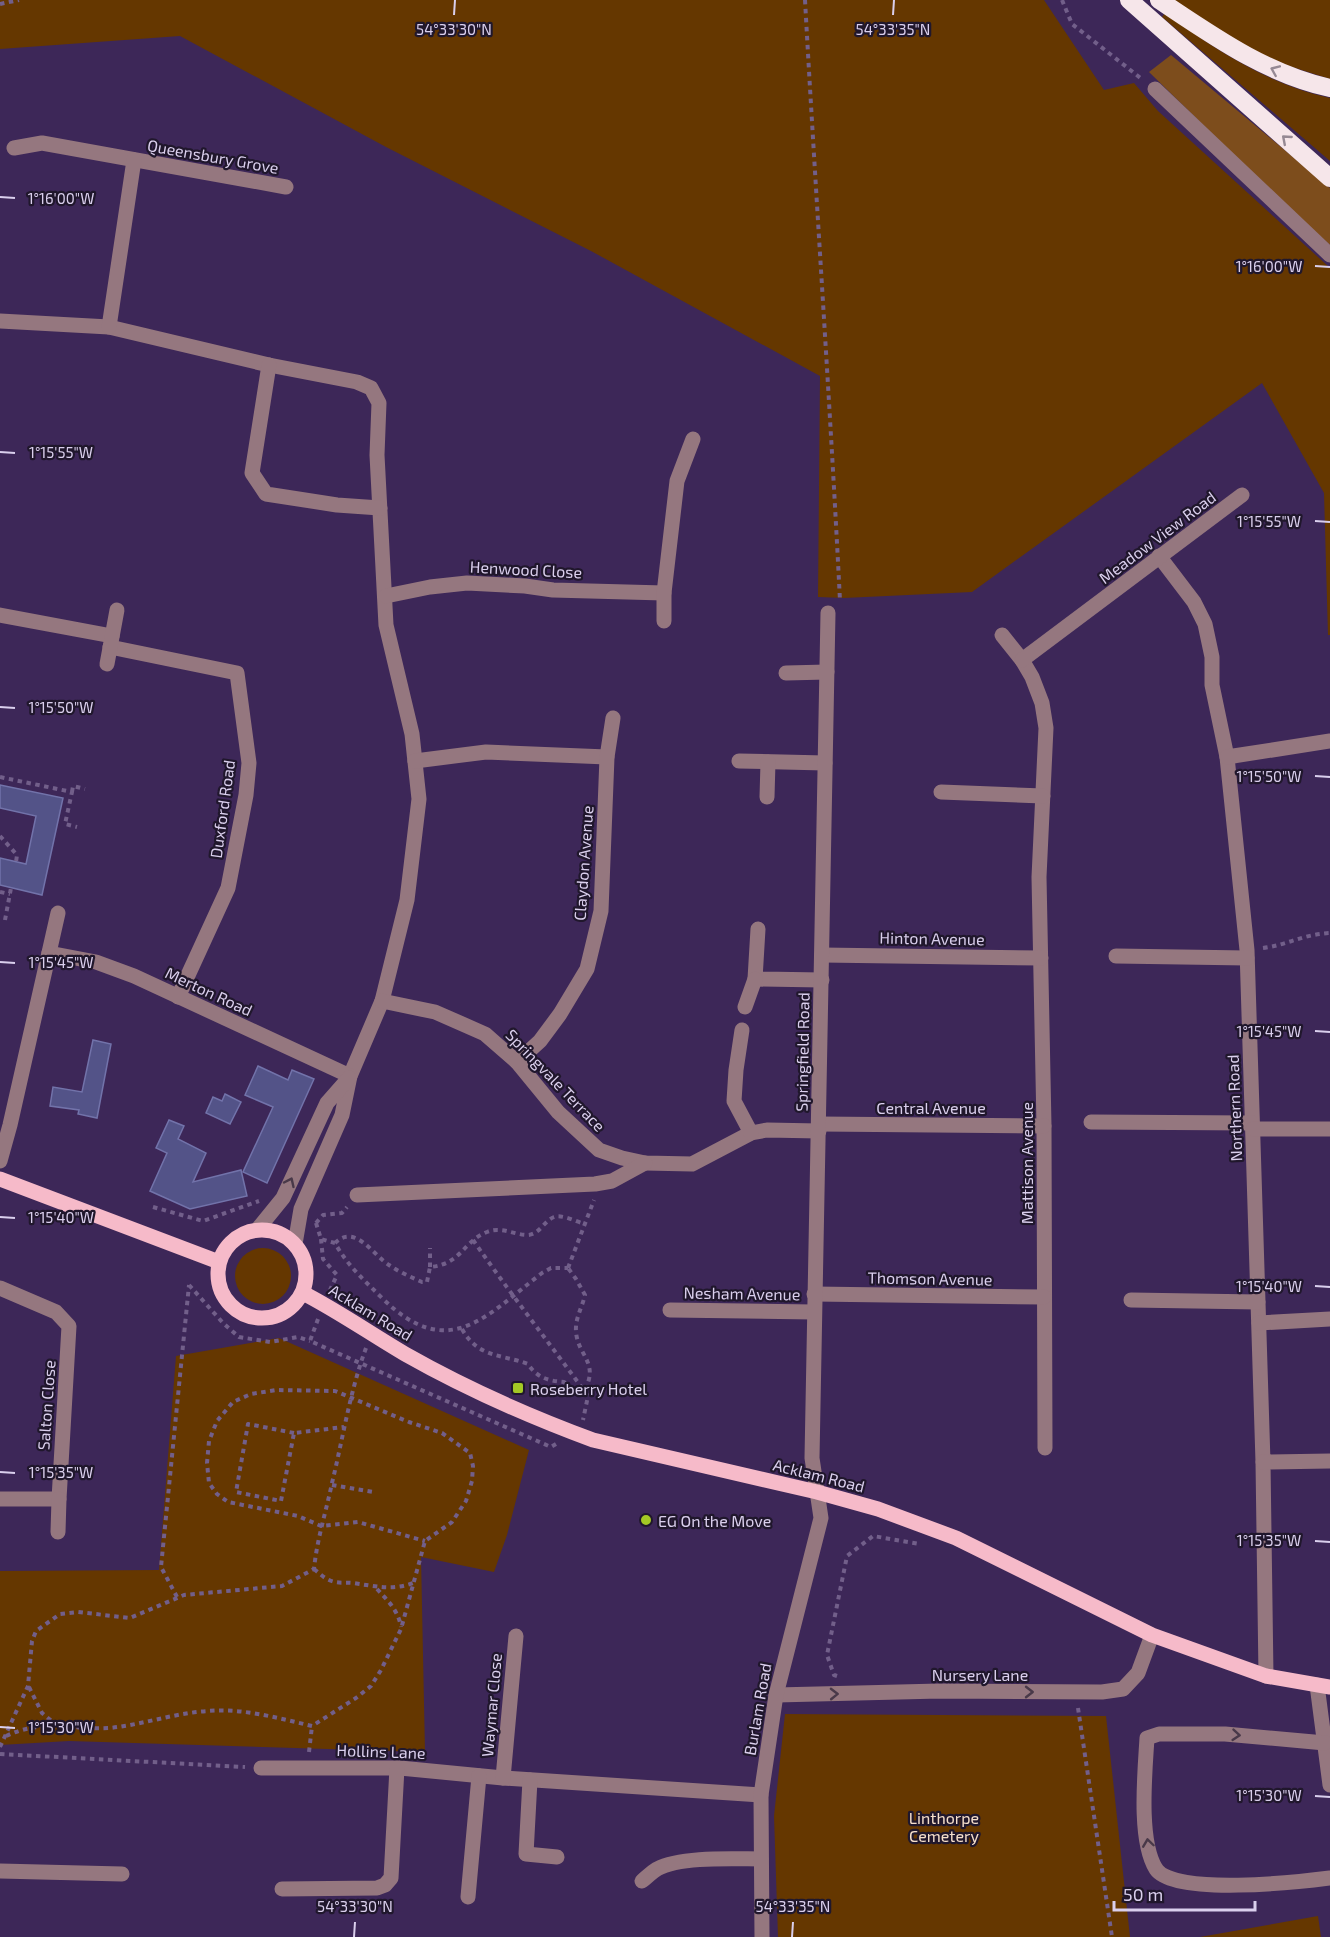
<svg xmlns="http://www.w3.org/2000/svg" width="1330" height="1937" font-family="'Exo 2',sans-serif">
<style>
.green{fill:#653700}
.forest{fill:#7d4d1c}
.building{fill:#535388;stroke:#7273aa;stroke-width:1.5}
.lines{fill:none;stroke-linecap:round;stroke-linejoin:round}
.path{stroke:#725f8a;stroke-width:4;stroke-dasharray:4.5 4.5;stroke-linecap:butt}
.minor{stroke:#95777f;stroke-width:15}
.major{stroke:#f6bac9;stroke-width:15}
.highway{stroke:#f6e6ea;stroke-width:18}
.oneway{stroke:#968994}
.oneway2{stroke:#493949}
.ticks{fill:none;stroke:#dacfed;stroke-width:2}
.poi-dot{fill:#a4c825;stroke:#20172c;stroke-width:2}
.labels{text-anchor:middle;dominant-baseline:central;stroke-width:4.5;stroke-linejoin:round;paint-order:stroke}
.street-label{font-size:16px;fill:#dacfed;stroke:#20172c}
.poi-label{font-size:16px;fill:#dacfed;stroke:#20172c;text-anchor:start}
.park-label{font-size:16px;fill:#f6dfcb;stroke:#20172c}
.ticks-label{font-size:15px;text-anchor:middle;fill:#dacfed;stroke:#20172c;stroke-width:4.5;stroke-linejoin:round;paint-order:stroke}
</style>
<rect width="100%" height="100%" fill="#3d2758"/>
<g class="green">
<path d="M 0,0 L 1044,0 L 1104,90 L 1134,83 L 1158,111 L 1330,268 L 1330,635 L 1328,635 L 1324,493 L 1262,383 L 972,592 L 844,598 L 818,597 L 820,376 L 591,251 L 386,147 L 180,36 L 0,49 Z"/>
<path d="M 1174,0 L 1330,0 L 1330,79 L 1267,59 L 1230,39 Z"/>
<path d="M 1165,13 C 1218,51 1265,83 1330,98 L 1330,161 L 1162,17 Z"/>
<circle cx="263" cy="1276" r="28"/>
<path d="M 279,1338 L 529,1450 L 507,1535 L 494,1572 L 421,1557 L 425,1752 L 69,1741 L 0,1745 L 0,1571 L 159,1570 L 176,1356 Z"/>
<path d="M 785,1714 L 1106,1716 L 1130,1937 L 778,1937 L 774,1816 Z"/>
<path d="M 1318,1916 L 1321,1937 L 1200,1937 Z"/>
</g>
<path class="forest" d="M 1171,55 L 1330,188 L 1330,245 L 1284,204 L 1149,72 Z"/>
<g class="building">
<path d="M 0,785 L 63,798 L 42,895 L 0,885 L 0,858 L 26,864 L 36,816 L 0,808 Z"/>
<path d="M 93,1040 L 111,1044 L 97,1118 L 78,1114 L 79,1110 L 50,1106 L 53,1087 L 82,1092 Z"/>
<path d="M 258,1066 L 288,1080 L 292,1070 L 314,1079 L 267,1183 L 243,1172 L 273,1107 L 245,1095 Z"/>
<path d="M 225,1094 L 241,1102 L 230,1124 L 206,1113 L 213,1097 L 222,1101 Z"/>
<path d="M 169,1120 L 184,1126 L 178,1139 L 206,1153 L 193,1182 L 241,1170 L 247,1196 L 190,1209 L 150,1191 L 167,1153 L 156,1148 Z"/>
</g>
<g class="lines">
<g class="path">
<path d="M 805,0 C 816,200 830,401 840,601"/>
<path d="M 1062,0 L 1072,24 L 1143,80"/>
<path d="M 0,4 L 19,0"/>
<path d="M 0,777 L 72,792 L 65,824 L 77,827"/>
<path d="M 72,792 L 73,786 L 85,789"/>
<path d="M 0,836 L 17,855 L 16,862"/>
<path d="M 0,892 L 10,894"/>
<path d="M 5,920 L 11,888"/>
<path d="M 1263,948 C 1287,945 1304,934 1330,933"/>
<path d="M 153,1207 L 203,1221 L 259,1201"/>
<path d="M 316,1223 L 321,1239 L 335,1243 C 347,1265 364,1280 382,1298 C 448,1363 485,1317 542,1273 L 551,1268 L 568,1268"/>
<path d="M 316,1223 L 323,1215 L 342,1213 L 347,1207"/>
<path d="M 321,1239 L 323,1259 L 337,1275 L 330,1290"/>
<path d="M 473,1240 C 510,1293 550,1344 588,1396 L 583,1420"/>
<path d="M 335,1243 C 355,1223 373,1255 389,1265 C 399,1272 411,1277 422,1282 L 427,1282 L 430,1267 C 462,1264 462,1242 487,1232 C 501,1226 514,1235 528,1235 C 540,1234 544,1221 554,1217 C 562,1214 577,1222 585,1224"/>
<path d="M 430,1267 L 430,1248"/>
<path d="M 568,1268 L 594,1200"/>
<path d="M 189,1285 L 223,1323 L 239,1337 L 270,1342 L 298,1337 L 310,1341"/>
<path d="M 318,1319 L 310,1341 L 551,1447 L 556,1444"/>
<path d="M 462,1329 C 478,1358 501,1354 528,1364 C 537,1378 549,1381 564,1382 L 571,1389 L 584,1391 C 600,1363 578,1356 576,1332 C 575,1318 582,1308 585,1295 L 576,1279 L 568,1268"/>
<path d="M 294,1433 L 248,1424 L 236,1492 L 281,1501 L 294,1433 L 344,1427"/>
<path d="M 332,1485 L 373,1492"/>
<path d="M 314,1569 C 319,1573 324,1578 329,1580 C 337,1584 345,1582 353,1583 C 375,1586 392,1591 413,1583"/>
<path d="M 377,1589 C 388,1601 398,1610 401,1627"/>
<path d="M 177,1597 L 161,1567 L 189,1285"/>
<path d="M 837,1676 L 834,1675 L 827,1655 L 847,1556 L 873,1536 L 920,1544"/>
<path d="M 29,1687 L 42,1713 L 55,1724"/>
<path d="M 1078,1708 L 1112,1937"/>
<path d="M 6,1736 C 42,1719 71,1730 109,1728 C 142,1725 174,1713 208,1711 C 243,1708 278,1718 312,1726 L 356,1698 L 371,1686 L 381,1670 L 401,1629 L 425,1541 L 452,1522 L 466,1501 L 472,1481 L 473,1466 L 470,1453 L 442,1433 L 409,1422 L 335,1391 L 276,1390 L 251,1394 L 233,1402 L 217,1421 L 209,1441 L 207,1463 L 209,1483 L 217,1494 L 228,1502 L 298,1516 L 321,1526 L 358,1522 L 425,1541"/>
<path d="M 0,1747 L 28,1686 L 32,1641 L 36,1631 L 60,1614 L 78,1612 L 130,1618 L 184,1595 L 282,1586 L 314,1569 C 317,1539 326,1512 332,1483 C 343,1438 350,1391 366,1348"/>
<path d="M 309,1752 L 312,1726"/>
<path d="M 0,1754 L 245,1767"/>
</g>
<g class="minor">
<path d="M 1155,89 L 1330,255"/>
<path d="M 14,148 L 42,143 L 286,187"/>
<path d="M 0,321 L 109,327 L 269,365 L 357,382 L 371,388 L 379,403 L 377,455 L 386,625 L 412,734 L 419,799 L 407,900 L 382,1001 L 350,1076 L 342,1115 L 301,1209 L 295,1244"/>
<path d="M 109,327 L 134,160"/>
<path d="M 269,365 L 252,473 L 266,494 L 337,505 L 380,508"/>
<path d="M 1159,556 L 1194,602 L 1205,624 L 1212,657 L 1212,685 L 1227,757 L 1247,950 L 1263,1462 L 1266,1676"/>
<path d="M 386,596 L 430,587 L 467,583 L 525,586 L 553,590 L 664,593"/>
<path d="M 0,615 L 112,636"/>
<path d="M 664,621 L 664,593 L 677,481 L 693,439"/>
<path d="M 1002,635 L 1022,660 L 1032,677 L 1042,703 L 1046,728 L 1039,877 L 1044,1126 L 1045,1448"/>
<path d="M 110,647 L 237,673 L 249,763 L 246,795 L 228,888 L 178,997"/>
<path d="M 1022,660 L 1242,495"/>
<path d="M 107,664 L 117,610"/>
<path d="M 786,673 L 827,672"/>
<path d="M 1227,757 L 1330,741"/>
<path d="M 415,761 L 486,752 L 607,757"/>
<path d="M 739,761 L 825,763"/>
<path d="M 941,792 L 1043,796"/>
<path d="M 767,797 L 768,762"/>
<path d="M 758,929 L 755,979 L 822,980"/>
<path d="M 49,953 L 96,962 L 134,976 L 350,1076"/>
<path d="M 822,955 L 1041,958"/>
<path d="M 1116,956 L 1247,958"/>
<path d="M 382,1001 L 435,1012 L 485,1034 L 517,1062 L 558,1112 L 599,1150 L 622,1158 L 645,1163 L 692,1164 L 751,1133 L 767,1130 L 819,1131"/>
<path d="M 745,1007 L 755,979"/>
<path d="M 742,1030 L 736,1070 L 734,1101 L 751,1133"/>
<path d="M 517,1062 L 540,1041 L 560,1014 L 587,969 L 601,911 L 607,757 L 613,718"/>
<path d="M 1091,1122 L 1252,1123"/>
<path d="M 819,1124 L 1044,1126"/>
<path d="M 1253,1129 L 1330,1129"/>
<path d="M 0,1161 L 10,1125 L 58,913"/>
<path d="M 357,1195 L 595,1184 L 612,1181 L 645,1163"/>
<path d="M 257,1230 L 283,1198 L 327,1103 L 349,1078"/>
<path d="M 0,1288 L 56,1312 L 69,1326 L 59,1499 L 0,1499"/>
<path d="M 814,1294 L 1044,1297"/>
<path d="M 1131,1300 L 1258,1302"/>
<path d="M 670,1310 L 814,1312"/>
<path d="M 1259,1323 L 1330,1319"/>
<path d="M 1263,1462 L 1330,1461"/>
<path d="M 58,1532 L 59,1499"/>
<path d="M 1317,1685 L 1330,1785"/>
<path d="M 776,1695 L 940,1691 L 1102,1692 L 1123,1689 L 1138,1673 L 1152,1635"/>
<path d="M 1325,1743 L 1225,1734 L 1159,1734 L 1147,1738 C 1145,1772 1138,1840 1156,1869 C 1174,1896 1299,1882 1330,1878"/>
<path d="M 261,1768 L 400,1768 L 503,1778 L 761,1795"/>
<path d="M 503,1778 L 516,1636"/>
<path d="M 530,1780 L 526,1854 L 557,1857"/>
<path d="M 0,1871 L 122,1874"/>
<path d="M 642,1881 C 647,1877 652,1872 657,1869 C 681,1856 734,1859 761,1859"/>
<path d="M 282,1889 L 377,1888 L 385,1885 L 391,1878 L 397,1768"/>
<path d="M 468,1897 L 479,1776"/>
<path d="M 762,1937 L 761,1795 L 776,1695 L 821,1518 L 812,1458 L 828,613"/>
</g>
<g class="major">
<path d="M 0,1179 L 219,1262"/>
<circle cx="262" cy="1274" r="44"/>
<path d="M 303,1293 C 338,1311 371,1334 405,1354 C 465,1388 528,1416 593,1440 L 817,1492 L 878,1509 L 956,1538 L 1152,1635 L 1266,1676 L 1330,1687"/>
</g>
<g class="highway">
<path d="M 1129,0 L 1330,178"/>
<path d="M 1159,0 C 1213,36 1266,74 1330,88"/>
</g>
</g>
<defs><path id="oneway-chevron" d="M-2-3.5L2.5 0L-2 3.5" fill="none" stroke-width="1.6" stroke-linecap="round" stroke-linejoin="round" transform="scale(1.5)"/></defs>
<g class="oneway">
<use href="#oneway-chevron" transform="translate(1275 70) rotate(-157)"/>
<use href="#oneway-chevron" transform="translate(1286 139) rotate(-139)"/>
</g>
<g class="oneway2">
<use href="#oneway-chevron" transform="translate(290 1182) rotate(-65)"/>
<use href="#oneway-chevron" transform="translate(1029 1692)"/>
<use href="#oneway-chevron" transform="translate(834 1694) rotate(-1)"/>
<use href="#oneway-chevron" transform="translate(1236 1735) rotate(5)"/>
<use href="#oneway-chevron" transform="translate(1148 1843) rotate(-98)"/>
</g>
<path class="ticks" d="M 454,15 L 455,0M 893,15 L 894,0M 0,197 L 15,198M 1315,266 L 1330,267M 0,452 L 15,453M 1315,521 L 1330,522M 0,707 L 15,708M 1315,776 L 1330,777M 0,962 L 15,963M 1315,1031 L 1330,1032M 0,1217 L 15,1218M 1315,1286 L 1330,1287M 0,1472 L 15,1473M 1315,1541 L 1330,1542M 0,1727 L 15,1728M 1315,1796 L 1330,1797M 354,1937 L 355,1922M 792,1937 L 793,1922"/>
<g class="poi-dot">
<rect x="512" y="1382" width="12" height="12" rx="3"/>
<circle cx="646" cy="1520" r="6"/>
</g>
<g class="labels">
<g class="street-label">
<text transform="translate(213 156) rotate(10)">Queensbury Grove</text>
<text transform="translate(1157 537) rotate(-37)">Meadow View Road</text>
<text transform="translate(526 569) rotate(3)">Henwood Close</text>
<text transform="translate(222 809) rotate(-82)">Duxford Road</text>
<text transform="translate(583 863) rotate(-86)">Claydon Avenue</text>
<text transform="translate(932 938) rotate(1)">Hinton Avenue</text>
<text transform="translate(209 991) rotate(25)">Merton Road</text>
<text transform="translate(802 1052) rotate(-89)">Springfield Road</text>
<text transform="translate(556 1080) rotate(46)">Springvale Terrace</text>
<text x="931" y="1107">Central Avenue</text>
<text transform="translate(1234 1108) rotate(-92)">Northern Road</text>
<text transform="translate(1026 1163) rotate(-90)">Mattison Avenue</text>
<text transform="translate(930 1278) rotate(1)">Thomson Avenue</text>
<text transform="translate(742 1293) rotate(1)">Nesham Avenue</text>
<text transform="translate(371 1312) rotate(31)">Acklam Road</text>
<text transform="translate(46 1405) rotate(-86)">Salton Close</text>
<text transform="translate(819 1475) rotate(14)">Acklam Road</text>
<text x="980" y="1674">Nursery Lane</text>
<text transform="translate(491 1705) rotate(-85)">Waymar Close</text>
<text transform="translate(757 1709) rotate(-80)">Burlam Road</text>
<text transform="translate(381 1751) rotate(2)">Hollins Lane</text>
</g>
<g class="poi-label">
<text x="530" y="1388">Roseberry Hotel</text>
<text x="658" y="1520">EG On the Move</text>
</g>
<g class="park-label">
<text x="944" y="1817">Linthorpe<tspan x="944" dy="18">Cemetery</tspan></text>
</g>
</g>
<g class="ticks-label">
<text x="454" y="35">54°33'30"N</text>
<text x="893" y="35">54°33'35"N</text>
<text x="61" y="204">1°16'00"W</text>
<text x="1269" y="272">1°16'00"W</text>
<text x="61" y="458">1°15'55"W</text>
<text x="1269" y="527">1°15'55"W</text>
<text x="61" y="713">1°15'50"W</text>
<text x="1269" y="782">1°15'50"W</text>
<text x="61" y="968">1°15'45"W</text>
<text x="1269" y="1037">1°15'45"W</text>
<text x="61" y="1223">1°15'40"W</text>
<text x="1269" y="1292">1°15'40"W</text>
<text x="61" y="1478">1°15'35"W</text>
<text x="1269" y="1546">1°15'35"W</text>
<text x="61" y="1733">1°15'30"W</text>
<text x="1269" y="1801">1°15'30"W</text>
<text x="355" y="1912">54°33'30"N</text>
<text x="793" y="1912">54°33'35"N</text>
</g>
<path d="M1114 1901v9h141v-9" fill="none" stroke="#dacfed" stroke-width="3"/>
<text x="1123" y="1901" font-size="18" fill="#dacfed" stroke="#20172c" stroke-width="4.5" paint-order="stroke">50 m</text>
</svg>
